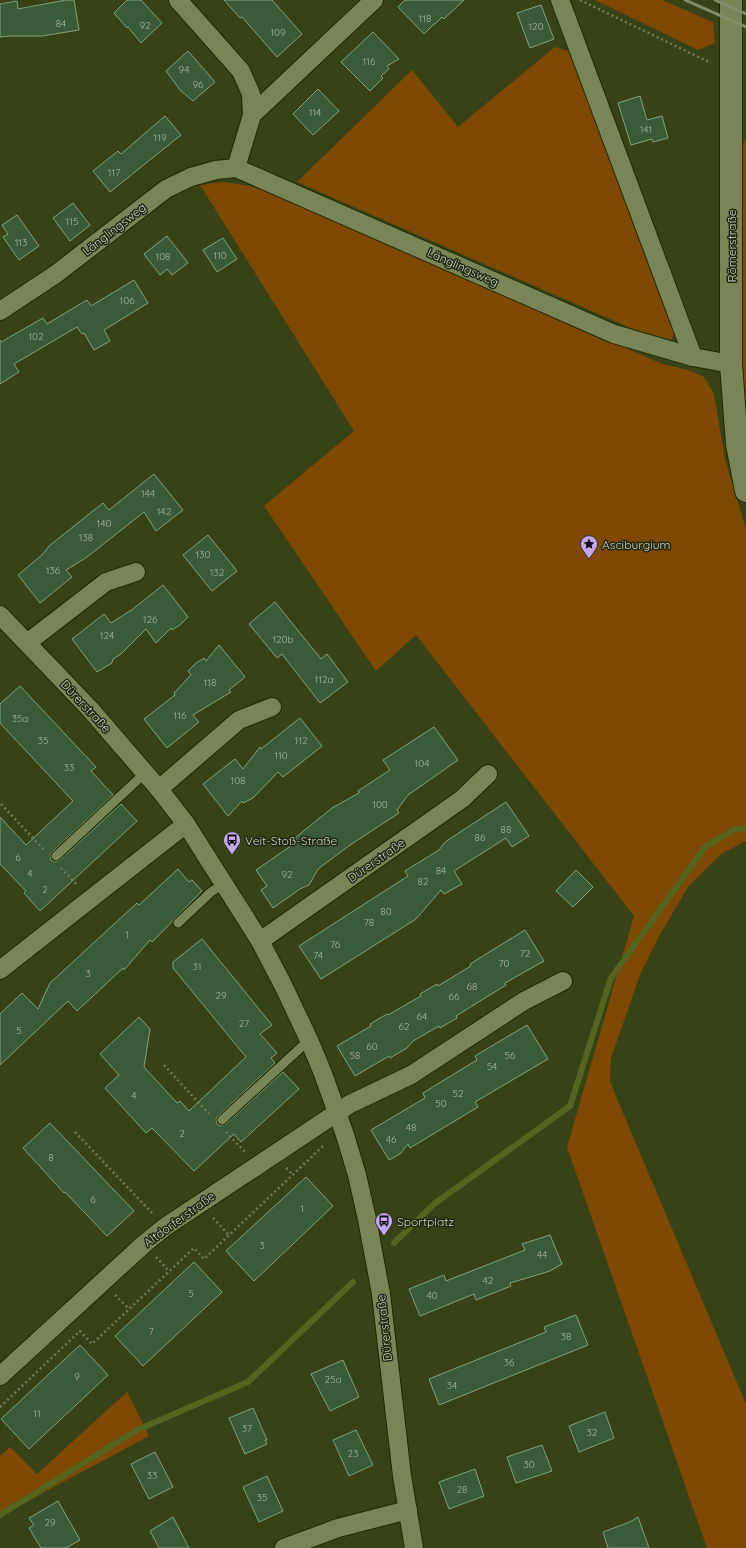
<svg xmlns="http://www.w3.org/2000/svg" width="746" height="1548" font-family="Quicksand,sans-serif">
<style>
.green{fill:#7f4804}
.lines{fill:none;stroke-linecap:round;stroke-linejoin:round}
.stream{stroke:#53651f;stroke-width:6}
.building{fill:#3a5b37;stroke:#80a37c}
.lane-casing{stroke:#1f2900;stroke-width:11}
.street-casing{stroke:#1f2900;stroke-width:20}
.secondary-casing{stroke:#1f2900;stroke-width:24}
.path{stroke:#717c57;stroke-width:2.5;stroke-dasharray:2 3;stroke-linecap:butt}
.lane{stroke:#778557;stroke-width:9}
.street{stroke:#778557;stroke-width:18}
.secondary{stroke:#778557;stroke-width:22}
.rail{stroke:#838d6a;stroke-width:3}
.labels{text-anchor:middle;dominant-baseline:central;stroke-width:3;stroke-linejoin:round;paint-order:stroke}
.number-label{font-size:10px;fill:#a8b69b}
.street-label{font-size:12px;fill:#cdd5bc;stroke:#222714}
.poi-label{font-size:12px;fill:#cdd5bc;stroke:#222714;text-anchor:start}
</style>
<rect width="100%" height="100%" fill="#374316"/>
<g class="green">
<path d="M 595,0 L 662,0 L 713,22 L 715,43 L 698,50 Z"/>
<path d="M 555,47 L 572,52 L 675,327 L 672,340 L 633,329 L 297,182 L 412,70 L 458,127 Z"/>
<path d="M 746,138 L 746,458 L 740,364 L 740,260 L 743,144 Z"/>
<path d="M 223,182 L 250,186 L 281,196 L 662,364 L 688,370 L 704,377 L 714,394 L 725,459 L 746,529 L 746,841 L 721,854 L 688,887 L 659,936 L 640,975 L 611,1058 L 610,1082 L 746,1404 L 746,1548 L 707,1548 L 567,1147 L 634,916 L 416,635 L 376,671 L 264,506 L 354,431 L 200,185 Z"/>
<path d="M 127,1392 L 149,1436 L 0,1516 L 0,1456 L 10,1447 L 37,1474 Z"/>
</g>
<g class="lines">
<g class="stream">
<path d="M 394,1243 L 434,1204 L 570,1106 L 611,978 L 705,847 L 733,830 L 746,828"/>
<path d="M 0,1515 L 137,1430 L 248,1382 L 353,1282"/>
</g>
</g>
<g class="building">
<path d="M 66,0 L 74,0 L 79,30 L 42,36 L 10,36 L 0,37 L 0,4 L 17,1 L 18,9 Z"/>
<path d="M 127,0 L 141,0 L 162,23 L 141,43 L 128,27 L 127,28 L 114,13 Z"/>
<path d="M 224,0 L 272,0 L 302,34 L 277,57 L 242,17 L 240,18 Z"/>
<path d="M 405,0 L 464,0 L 444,19 L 442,17 L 435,24 L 434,24 L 424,34 L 398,7 Z"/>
<path d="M 541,5 L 554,39 L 530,48 L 517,13 Z"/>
<path d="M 373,32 L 399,59 L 387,66 L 389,69 L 381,76 L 383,78 L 370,91 L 341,62 Z"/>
<path d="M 188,51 L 215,82 L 193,101 L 181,91 L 166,71 Z"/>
<path d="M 318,89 L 339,111 L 313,135 L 293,114 Z"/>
<path d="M 640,96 L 647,120 L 662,116 L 668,138 L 653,142 L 652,139 L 631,145 L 618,103 Z"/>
<path d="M 165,116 L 181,135 L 110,192 L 93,171 L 118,151 L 121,154 Z"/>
<path d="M 73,203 L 90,225 L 70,241 L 53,218 Z"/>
<path d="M 17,215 L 39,246 L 19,260 L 3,237 L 8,234 L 2,225 Z"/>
<path d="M 167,236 L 188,263 L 172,275 L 167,269 L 160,275 L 144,254 Z"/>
<path d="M 223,238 L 237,259 L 217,272 L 203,250 Z"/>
<path d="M 134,280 L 148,303 L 104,330 L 110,341 L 94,350 L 84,333 L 82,334 L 77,327 L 14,364 L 19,372 L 0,384 L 0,340 L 1,342 L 43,318 L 47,324 L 87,300 L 91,306 Z"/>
<path d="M 154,474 L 183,510 L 156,531 L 144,512 L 87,557 L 66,570 L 72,577 L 40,603 L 18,575 L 43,554 L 49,546 L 103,503 L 109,510 Z"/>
<path d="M 208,535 L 237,571 L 212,591 L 183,555 Z"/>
<path d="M 163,585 L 188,617 L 180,625 L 172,630 L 171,628 L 156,643 L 146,629 L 121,654 L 113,659 L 112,663 L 97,672 L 72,639 L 104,614 L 111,623 L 133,609 Z"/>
<path d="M 275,602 L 321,659 L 327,654 L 348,682 L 320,703 L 282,654 L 277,658 L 249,624 Z"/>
<path d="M 219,645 L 245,677 L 229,690 L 231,692 L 193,715 L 199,722 L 167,748 L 144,719 L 175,695 L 174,693 L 191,675 L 188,671 L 196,663 L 204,658 L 206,661 Z"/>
<path d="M 20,686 L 96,767 L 91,771 L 113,795 L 52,852 L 50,855 L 51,860 L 55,862 L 60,860 L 121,804 L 137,821 L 40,911 L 24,893 L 26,891 L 0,864 L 0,817 L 26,845 L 73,801 L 0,723 L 0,704 Z"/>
<path d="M 300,718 L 322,746 L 283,777 L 278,772 L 253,798 L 243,803 L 242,801 L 228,816 L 203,784 L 235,759 L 243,769 L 260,747 L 261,749 Z"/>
<path d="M 434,727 L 458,760 L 408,795 L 397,810 L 399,813 L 350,845 L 318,869 L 309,885 L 300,889 L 273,908 L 261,890 L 267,886 L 256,870 L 298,841 L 295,838 L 332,808 L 359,793 L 358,791 L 390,770 L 383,760 Z"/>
<path d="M 506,802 L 529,836 L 512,847 L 506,838 L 454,871 L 462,884 L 444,894 L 441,890 L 416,919 L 321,979 L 299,946 L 408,876 L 405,871 L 439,850 L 445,842 Z"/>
<path d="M 178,869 L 189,882 L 192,880 L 202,891 L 152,942 L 150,940 L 124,970 L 123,968 L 77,1011 L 68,1001 L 0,1065 L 0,1014 L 22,993 L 38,1009 L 50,983 L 137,903 L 139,905 Z"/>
<path d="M 576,870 L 593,887 L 573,907 L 556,891 Z"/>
<path d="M 525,930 L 544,961 L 505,983 L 506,985 L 456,1016 L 457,1018 L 440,1028 L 439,1026 L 413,1041 L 407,1048 L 390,1058 L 389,1056 L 355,1076 L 337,1046 L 371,1026 L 370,1024 L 387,1014 L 388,1015 L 421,996 L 420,994 L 437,984 L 438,986 L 471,966 L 470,964 Z"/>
<path d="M 202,939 L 272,1025 L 260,1034 L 277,1053 L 271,1058 L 275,1063 L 218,1116 L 216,1119 L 217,1124 L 221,1126 L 226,1124 L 283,1072 L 299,1089 L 241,1142 L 234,1134 L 194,1171 L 152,1128 L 146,1133 L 105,1088 L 119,1075 L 100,1054 L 139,1017 L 150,1029 L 144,1067 L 177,1103 L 180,1101 L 189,1111 L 246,1057 L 173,968 L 173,962 Z"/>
<path d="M 527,1025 L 548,1059 L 475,1102 L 478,1107 L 410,1148 L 408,1144 L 400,1154 L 389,1160 L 371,1130 L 425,1098 L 423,1093 L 477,1060 L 475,1056 Z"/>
<path d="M 50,1123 L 134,1211 L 107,1236 L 65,1192 L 64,1193 L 23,1148 Z"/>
<path d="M 306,1177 L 333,1206 L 254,1281 L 226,1251 Z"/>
<path d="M 550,1235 L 562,1264 L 550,1271 L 510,1283 L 511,1286 L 476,1300 L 474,1294 L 420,1316 L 409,1289 L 444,1275 L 446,1281 L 525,1250 L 522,1244 Z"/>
<path d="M 194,1262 L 222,1292 L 143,1366 L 115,1336 Z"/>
<path d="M 576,1315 L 588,1345 L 439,1405 L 429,1379 L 546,1332 L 544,1327 Z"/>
<path d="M 80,1345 L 108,1375 L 29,1449 L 1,1419 Z"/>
<path d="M 343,1360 L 359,1397 L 330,1411 L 311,1374 Z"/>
<path d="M 253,1408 L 267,1440 L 265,1440 L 267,1444 L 245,1454 L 229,1418 Z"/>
<path d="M 605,1412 L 614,1438 L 579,1452 L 569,1426 Z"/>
<path d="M 356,1430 L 373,1465 L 349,1476 L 333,1440 Z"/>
<path d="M 542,1445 L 552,1471 L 516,1483 L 507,1457 Z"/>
<path d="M 155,1452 L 173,1487 L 149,1499 L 131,1464 Z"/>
<path d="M 475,1469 L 484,1496 L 449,1509 L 439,1482 Z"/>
<path d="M 267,1476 L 283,1511 L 259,1522 L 243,1487 Z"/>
<path d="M 58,1501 L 80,1540 L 66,1548 L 41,1548 L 29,1528 L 34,1525 L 29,1518 Z"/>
<path d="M 173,1517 L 189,1548 L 159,1548 L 150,1531 Z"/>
<path d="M 638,1517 L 649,1548 L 608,1548 L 603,1532 L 630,1522 Z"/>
</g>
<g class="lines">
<g class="lane-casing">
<g id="lane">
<path d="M 56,856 L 145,773"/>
<path d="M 178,923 L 211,892 L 225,883"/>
<path d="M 222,1120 L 309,1040"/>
</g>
</g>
<g class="street-casing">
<g id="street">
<path d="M 178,0 L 241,71 L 251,94 L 252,115"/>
<path d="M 560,0 L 693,357"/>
<path d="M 236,168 L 252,115 L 374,0"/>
<path d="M 0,311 L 56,274 L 166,189 L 191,177 L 216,170 L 236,168 L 614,334 L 693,357 L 731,364"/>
<path d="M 0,615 L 90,709 L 159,789 L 186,824 L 260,941 L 283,985 L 309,1040 L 322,1071 L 345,1135 L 357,1175 L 367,1219 L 381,1294 L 402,1476 L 414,1548"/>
<path d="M 27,643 L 106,582 L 136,572"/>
<path d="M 159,789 L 239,720 L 272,707"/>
<path d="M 260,941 L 462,799 L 488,774"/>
<path d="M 0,970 L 186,824"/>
<path d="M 0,1376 L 144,1244 L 165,1227 L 350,1104 L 411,1075 L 524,1001 L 563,981"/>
<path d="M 284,1548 L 338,1528 L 408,1510"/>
</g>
</g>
<g class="secondary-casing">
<path id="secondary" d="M 731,0 L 731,364 L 737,444 L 746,491"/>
</g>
<g class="path">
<path d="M 580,0 L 711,63"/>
<path d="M 1,804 L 44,850"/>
<path d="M 61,868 L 78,886"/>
<path d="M 164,1065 L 209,1114"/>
<path d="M 75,1132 L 152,1213"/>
<path d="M 226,1132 L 245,1152"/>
<path d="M 286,1168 L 293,1175"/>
<path d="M 213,1218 L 229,1235"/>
<path d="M 156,1257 L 169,1271"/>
<path d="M 115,1295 L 129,1309"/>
<path d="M 0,1407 L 80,1331 L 92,1344 L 194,1248 L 204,1259 L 323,1146"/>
</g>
<use href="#lane" class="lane"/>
<use href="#street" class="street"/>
<use href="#secondary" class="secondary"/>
<g class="rail">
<path d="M 685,0 L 746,27"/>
<path d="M 715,0 L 746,14"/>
</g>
</g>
<defs>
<g id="sight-pin" transform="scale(0.9)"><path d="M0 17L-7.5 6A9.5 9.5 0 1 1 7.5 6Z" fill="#c5a7f1" stroke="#222714"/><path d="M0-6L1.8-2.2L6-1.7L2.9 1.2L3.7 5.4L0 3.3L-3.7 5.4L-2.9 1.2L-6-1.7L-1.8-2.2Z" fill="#111"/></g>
<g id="bus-pin" transform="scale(0.9)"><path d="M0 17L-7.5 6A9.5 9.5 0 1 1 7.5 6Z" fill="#c5a7f1" stroke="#222714"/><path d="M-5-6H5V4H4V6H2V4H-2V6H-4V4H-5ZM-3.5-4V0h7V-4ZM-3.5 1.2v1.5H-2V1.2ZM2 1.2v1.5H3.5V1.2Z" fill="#111"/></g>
</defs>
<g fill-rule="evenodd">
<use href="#sight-pin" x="589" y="544"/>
<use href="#bus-pin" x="232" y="840"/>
<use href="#bus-pin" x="384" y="1221"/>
</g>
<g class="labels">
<g class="number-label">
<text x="425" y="18">118</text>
<text x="61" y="23">84</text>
<text x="145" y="25">92</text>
<text x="536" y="26">120</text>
<text x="278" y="32">109</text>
<text x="369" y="61">116</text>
<text x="184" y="69">94</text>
<text x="198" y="84">96</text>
<text x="315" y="112">114</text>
<text x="646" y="129">141</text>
<text x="160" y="137">119</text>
<text x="114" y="172">117</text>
<text x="72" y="221">115</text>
<text x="21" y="242">113</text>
<text x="220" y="255">110</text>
<text x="163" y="256">108</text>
<text x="127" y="300">106</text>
<text x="36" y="336">102</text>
<text x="148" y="493">144</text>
<text x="164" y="511">142</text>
<text x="104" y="523">140</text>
<text x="86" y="537">138</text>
<text x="203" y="554">130</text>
<text x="53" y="570">136</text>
<text x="217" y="572">132</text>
<text x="150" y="619">126</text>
<text x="107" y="635">124</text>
<text x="283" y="639">120b</text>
<text x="324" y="679">112a</text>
<text x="210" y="682">118</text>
<text x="180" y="715">116</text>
<text x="20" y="718">35a</text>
<text x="43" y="740">35</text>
<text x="301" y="740">112</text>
<text x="281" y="755">110</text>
<text x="422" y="763">104</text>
<text x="69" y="767">33</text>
<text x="238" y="780">108</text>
<text x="380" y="804">100</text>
<text x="506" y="829">88</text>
<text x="480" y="837">86</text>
<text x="18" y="857">6</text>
<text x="441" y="870">84</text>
<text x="30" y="873">4</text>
<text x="287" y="874">92</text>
<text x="423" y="881">82</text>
<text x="45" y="889">2</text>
<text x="386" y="911">80</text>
<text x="369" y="922">78</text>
<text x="127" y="934">1</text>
<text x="335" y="944">76</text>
<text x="525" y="953">72</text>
<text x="318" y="955">74</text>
<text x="504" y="963">70</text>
<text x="197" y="966">31</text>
<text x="88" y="973">3</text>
<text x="472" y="986">68</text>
<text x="221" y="995">29</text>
<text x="454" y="996">66</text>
<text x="422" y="1016">64</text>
<text x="244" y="1023">27</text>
<text x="404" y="1026">62</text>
<text x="19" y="1030">5</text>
<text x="372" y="1046">60</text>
<text x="355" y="1055">58</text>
<text x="510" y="1055">56</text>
<text x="492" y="1066">54</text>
<text x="458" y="1093">52</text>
<text x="134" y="1095">4</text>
<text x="441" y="1103">50</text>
<text x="411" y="1127">48</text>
<text x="182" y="1133">2</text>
<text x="391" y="1139">46</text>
<text x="51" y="1157">8</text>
<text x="93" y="1199">6</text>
<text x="302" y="1208">1</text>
<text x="262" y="1245">3</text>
<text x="542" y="1254">44</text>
<text x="488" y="1280">42</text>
<text x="191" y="1293">5</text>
<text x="432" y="1295">40</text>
<text x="151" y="1331">7</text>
<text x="566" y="1336">38</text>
<text x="509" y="1362">36</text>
<text x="77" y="1376">9</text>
<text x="333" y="1379">25a</text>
<text x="452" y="1385">34</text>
<text x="37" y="1413">11</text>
<text x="247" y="1428">37</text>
<text x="592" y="1432">32</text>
<text x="353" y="1453">23</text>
<text x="529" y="1464">30</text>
<text x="152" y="1475">33</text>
<text x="462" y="1489">28</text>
<text x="262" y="1497">35</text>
<text x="50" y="1522">29</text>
</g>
<g class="street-label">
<text transform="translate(114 229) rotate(-38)">Länglingsweg</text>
<text transform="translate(731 246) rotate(-90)">Römerstraße</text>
<text transform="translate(463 267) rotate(24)">Länglingsweg</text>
<text transform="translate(86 706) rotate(47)">Dürerstraße</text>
<text transform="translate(376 860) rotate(-35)">Dürerstraße</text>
<text transform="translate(179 1219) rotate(-36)">Altdorferstraße</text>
<text transform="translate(384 1328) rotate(-96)">Dürerstraße</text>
</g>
<g class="poi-label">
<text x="602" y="544">Asciburgium</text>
<text x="245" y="840">Veit-Stoß-Straße</text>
<text x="397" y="1221">Sportplatz</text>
</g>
</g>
</svg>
